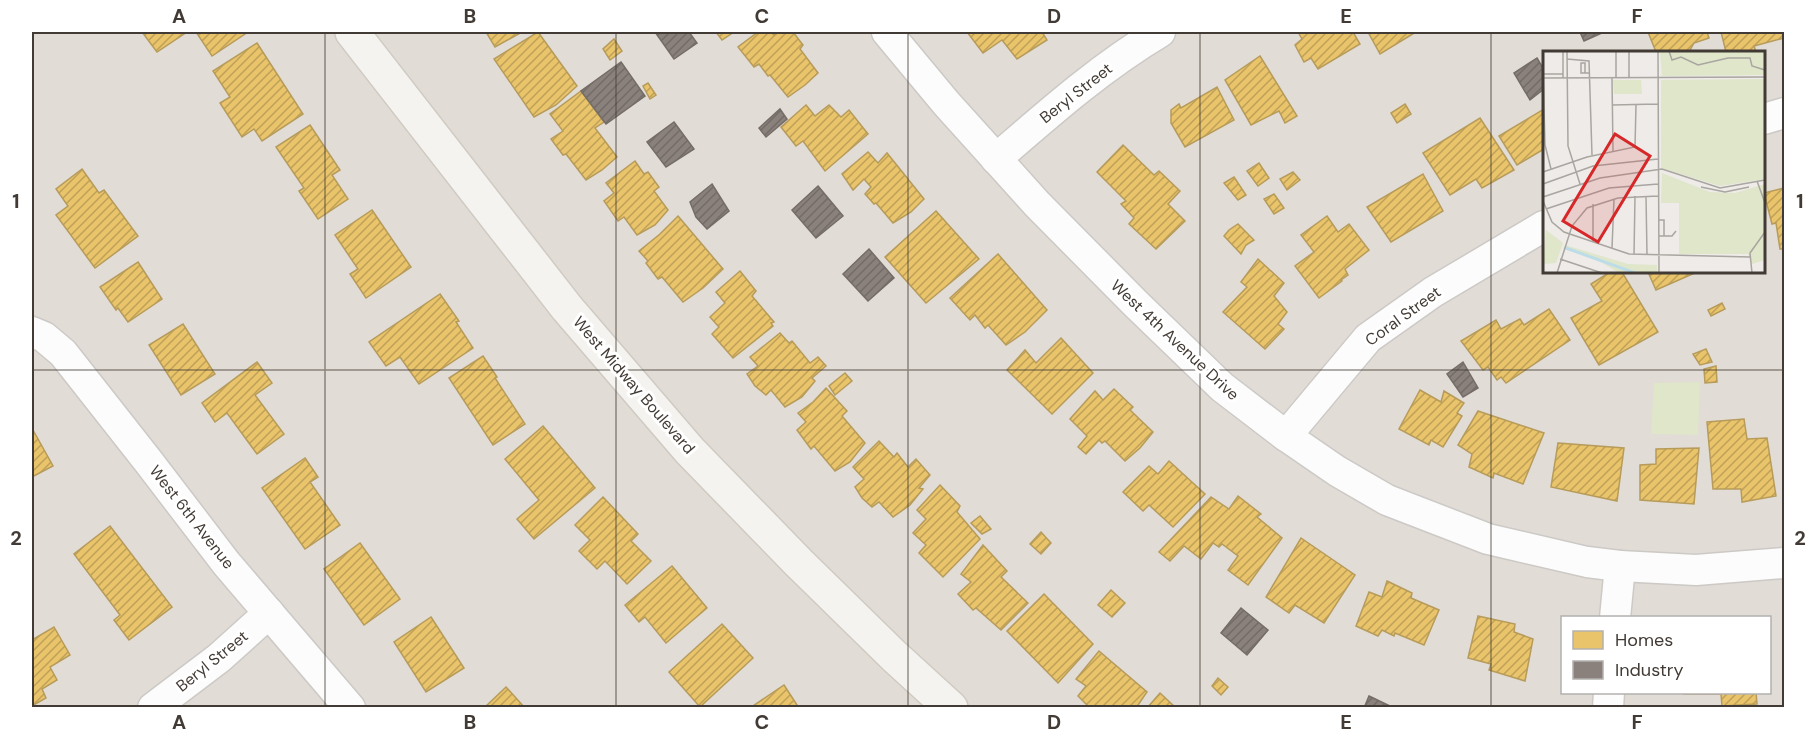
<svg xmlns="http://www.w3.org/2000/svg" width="1816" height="739" font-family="'DM Sans',sans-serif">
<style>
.residential{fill:#e1dcd5;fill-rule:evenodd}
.green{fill:#dfe6ca}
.homes{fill:url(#homes-hatch);stroke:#b79b5a;stroke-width:1.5}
.industry{fill:url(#industry-hatch);stroke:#746c67;stroke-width:1.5}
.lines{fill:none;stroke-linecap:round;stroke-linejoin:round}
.street-casing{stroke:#ccc9c6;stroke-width:33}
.secondary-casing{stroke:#cfcac2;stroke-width:36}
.street{stroke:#fcfcfc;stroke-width:30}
.secondary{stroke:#f5f3ef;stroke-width:33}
.grid{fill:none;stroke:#423b35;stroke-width:1.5;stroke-opacity:0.55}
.labels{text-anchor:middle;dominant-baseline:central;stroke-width:6;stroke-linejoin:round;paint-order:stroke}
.street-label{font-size:16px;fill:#423b35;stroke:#fff}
.inset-river{fill:none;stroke:#bcdde8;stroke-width:3}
.inset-road{fill:none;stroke:#a9a5a0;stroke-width:1.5}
.view{fill:#d62828;fill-opacity:0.15;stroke:#d62828;stroke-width:3}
.inset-edge{fill:none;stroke:#423b35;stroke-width:3}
.neatline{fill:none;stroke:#423b35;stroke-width:2}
.grid-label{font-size:20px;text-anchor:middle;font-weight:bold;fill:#423b35}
</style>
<defs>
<pattern id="homes-hatch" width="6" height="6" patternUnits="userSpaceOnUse" patternTransform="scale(1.5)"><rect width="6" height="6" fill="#e9c46a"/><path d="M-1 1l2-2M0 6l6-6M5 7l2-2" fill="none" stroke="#bea058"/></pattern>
<pattern id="industry-hatch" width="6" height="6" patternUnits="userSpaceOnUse" patternTransform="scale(1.5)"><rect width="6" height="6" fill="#8a817c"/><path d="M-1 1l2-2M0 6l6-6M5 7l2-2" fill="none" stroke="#726b66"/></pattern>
</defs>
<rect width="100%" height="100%" fill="#eeebe8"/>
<path class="residential" d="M 32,32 L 1784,32 L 1784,707 L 32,707 ZM 1544,52 L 1764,52 L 1764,272 L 1544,272 ZM 1562,618 L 1770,618 L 1770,692 L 1562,692 Z"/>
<path class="green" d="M 1700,382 L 1698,435 L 1651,434 L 1654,383 Z"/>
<g class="homes">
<path d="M 142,32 L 187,32 L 157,52 Z"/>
<path d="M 196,32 L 248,32 L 212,56 Z"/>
<path d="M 486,32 L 522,32 L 495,47 Z"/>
<path d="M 538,32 L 577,86 L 556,105 L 534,117 L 494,59 Z"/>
<path d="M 716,32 L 734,32 L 722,40 Z"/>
<path d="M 758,32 L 771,32 L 774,35 L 779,32 L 793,32 L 803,45 L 800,49 L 818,73 L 805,85 L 788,97 L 770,75 L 768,76 L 759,64 L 754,67 L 738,47 Z"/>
<path d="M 967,32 L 1042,32 L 1047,40 L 1017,59 L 1002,40 L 983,53 Z"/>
<path d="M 1298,32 L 1353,32 L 1360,44 L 1318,69 L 1311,58 L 1304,62 L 1295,45 L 1302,39 Z"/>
<path d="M 1368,32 L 1416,32 L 1380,54 Z"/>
<path d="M 1648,32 L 1707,32 L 1709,38 L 1694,43 L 1689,52 L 1656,52 Z"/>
<path d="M 1721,32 L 1784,32 L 1784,38 L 1754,46 L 1756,52 L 1726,52 Z"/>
<path d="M 614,39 L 622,51 L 610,60 L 603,49 Z"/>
<path d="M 257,43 L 303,114 L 262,141 L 254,129 L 242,137 L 220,103 L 230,97 L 213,71 Z"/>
<path d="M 1260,56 L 1297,116 L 1285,123 L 1279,111 L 1251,125 L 1225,80 Z"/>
<path d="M 648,83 L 656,95 L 650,99 L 643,86 Z"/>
<path d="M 1217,87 L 1234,120 L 1185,147 L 1171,123 L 1171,110 L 1179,104 L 1181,108 Z"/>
<path d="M 581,91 L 604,122 L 595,128 L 617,157 L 602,170 L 586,180 L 566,154 L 563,155 L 551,139 L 563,131 L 550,114 Z"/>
<path d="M 1405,104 L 1411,114 L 1397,123 L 1391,113 Z"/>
<path d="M 806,105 L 815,116 L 829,105 L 841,117 L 849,110 L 868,134 L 825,171 L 803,141 L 796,146 L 781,127 Z"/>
<path d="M 1544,109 L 1544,149 L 1517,165 L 1499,136 Z"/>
<path d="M 1480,118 L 1514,170 L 1482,188 L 1476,179 L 1450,195 L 1423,153 Z"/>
<path d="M 310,125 L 340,170 L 332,175 L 348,199 L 318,219 L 299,191 L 304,188 L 276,147 Z"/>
<path d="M 1123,145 L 1154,175 L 1159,171 L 1180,191 L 1168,204 L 1185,221 L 1156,249 L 1129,224 L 1134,218 L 1121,204 L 1126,201 L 1097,172 Z"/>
<path d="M 868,152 L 878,163 L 887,153 L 924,199 L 911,212 L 893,223 L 876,203 L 874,204 L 865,194 L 871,187 L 864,179 L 853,190 L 842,174 Z"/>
<path d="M 635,161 L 644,174 L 648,172 L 659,187 L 654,191 L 668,210 L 655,225 L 637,235 L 624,217 L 618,221 L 604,201 L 614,193 L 606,183 Z"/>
<path d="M 1259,163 L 1269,178 L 1258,186 L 1247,171 Z"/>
<path d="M 82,169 L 99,193 L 104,190 L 138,236 L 95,268 L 56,215 L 68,206 L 56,189 Z"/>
<path d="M 1293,172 L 1300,180 L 1287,190 L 1280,179 Z"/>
<path d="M 1423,174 L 1443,211 L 1391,242 L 1367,207 Z"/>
<path d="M 1234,177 L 1246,195 L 1238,200 L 1224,183 Z"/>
<path d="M 1784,188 L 1784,249 L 1780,249 L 1776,223 L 1772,224 L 1764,193 Z"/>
<path d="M 1274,194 L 1284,208 L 1274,214 L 1264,199 Z"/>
<path d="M 372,210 L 411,267 L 366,298 L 350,274 L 358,269 L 335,235 Z"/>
<path d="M 936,211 L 979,259 L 926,303 L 885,257 Z"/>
<path d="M 678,216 L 723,269 L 703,288 L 683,302 L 662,277 L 658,279 L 646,263 L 648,261 L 639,251 L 660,234 Z"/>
<path d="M 1327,216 L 1338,232 L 1349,224 L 1369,250 L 1345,269 L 1348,275 L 1341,280 L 1342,281 L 1319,298 L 1295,266 L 1314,252 L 1301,235 Z"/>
<path d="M 1238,224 L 1254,240 L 1246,245 L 1241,254 L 1224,236 L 1229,230 Z"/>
<path d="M 998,254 L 1047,310 L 1025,332 L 1006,345 L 988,325 L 985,328 L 975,315 L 970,320 L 950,298 Z"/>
<path d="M 1258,259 L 1284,283 L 1274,296 L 1287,312 L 1278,324 L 1284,329 L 1265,349 L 1223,312 L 1247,287 L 1241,282 Z"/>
<path d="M 138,262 L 162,299 L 128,322 L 118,308 L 116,310 L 100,287 Z"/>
<path d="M 740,271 L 756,291 L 752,296 L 774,322 L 771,323 L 773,326 L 733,358 L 712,334 L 719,327 L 710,317 L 725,303 L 716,292 Z"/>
<path d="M 1610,272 L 1622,272 L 1658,332 L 1599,365 L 1571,318 L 1602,301 L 1591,284 Z"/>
<path d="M 1648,272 L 1697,272 L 1656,290 Z"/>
<path d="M 440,294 L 459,321 L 456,322 L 473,348 L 419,384 L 400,357 L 386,366 L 369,342 Z"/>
<path d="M 1722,303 L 1725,309 L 1711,316 L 1708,310 Z"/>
<path d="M 1549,309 L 1570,340 L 1506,383 L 1501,377 L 1497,380 L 1488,367 L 1483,370 L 1461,341 L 1496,320 L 1501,329 L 1520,319 L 1524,325 Z"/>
<path d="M 183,324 L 215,374 L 181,395 L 149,345 Z"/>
<path d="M 780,333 L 789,343 L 792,341 L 810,363 L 818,357 L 826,366 L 812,378 L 815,381 L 802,397 L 785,407 L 771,390 L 766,395 L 755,386 L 747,374 L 758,366 L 750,357 Z"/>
<path d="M 1061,338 L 1093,373 L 1052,414 L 1007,370 L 1025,350 L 1036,363 Z"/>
<path d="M 1706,349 L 1712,362 L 1700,365 L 1693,354 Z"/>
<path d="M 483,356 L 497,377 L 495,378 L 525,424 L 493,445 L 449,378 Z"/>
<path d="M 257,362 L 272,383 L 255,395 L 284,434 L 257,454 L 227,413 L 215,422 L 202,403 Z"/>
<path d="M 1716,366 L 1717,382 L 1705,383 L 1704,369 Z"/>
<path d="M 845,373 L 852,381 L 835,395 L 829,386 Z"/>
<path d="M 826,388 L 847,411 L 842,416 L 865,443 L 850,462 L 835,471 L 814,446 L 811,449 L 797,430 L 806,422 L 798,413 L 813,402 Z"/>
<path d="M 1114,389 L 1133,407 L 1130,410 L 1153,432 L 1140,448 L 1125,461 L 1105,441 L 1102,443 L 1099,440 L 1086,454 L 1078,447 L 1087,436 L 1070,419 L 1095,391 L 1103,400 Z"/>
<path d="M 1420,390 L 1441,402 L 1444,391 L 1464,403 L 1457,413 L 1462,416 L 1443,447 L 1431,440 L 1429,445 L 1399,429 Z"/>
<path d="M 1478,411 L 1544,433 L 1523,484 L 1494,473 L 1493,478 L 1469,467 L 1472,454 L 1458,445 Z"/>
<path d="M 1744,419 L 1747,439 L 1767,438 L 1776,496 L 1742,502 L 1741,489 L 1713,489 L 1707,422 Z"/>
<path d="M 543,426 L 595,488 L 534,539 L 517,519 L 539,500 L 505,459 Z"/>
<path d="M 33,430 L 53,466 L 32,477 L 32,431 Z"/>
<path d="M 879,441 L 894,457 L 897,453 L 908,467 L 916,459 L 930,475 L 919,488 L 923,489 L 910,505 L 893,517 L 879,502 L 872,507 L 862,498 L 855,487 L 864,479 L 853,467 Z"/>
<path d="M 1558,443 L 1624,448 L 1617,501 L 1551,487 Z"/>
<path d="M 1699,448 L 1694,504 L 1640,500 L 1640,465 L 1656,464 L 1656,449 Z"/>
<path d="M 305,458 L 318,477 L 310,482 L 340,525 L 305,549 L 262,488 Z"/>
<path d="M 1169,461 L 1205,494 L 1173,527 L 1149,505 L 1143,511 L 1123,492 L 1149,466 L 1158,474 Z"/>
<path d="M 940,485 L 960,506 L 957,512 L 980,539 L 943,577 L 919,553 L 926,545 L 913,533 L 926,519 L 917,510 Z"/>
<path d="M 1238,496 L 1261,514 L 1257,517 L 1282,538 L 1248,585 L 1228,570 L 1238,556 L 1222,544 L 1219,547 L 1213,543 L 1201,559 L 1184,546 L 1170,561 L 1159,552 L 1211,497 L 1229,509 Z"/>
<path d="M 603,497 L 638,534 L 631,541 L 651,561 L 627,584 L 605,561 L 597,569 L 579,551 L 590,540 L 575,525 Z"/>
<path d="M 980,516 L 991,529 L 982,534 L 971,523 Z"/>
<path d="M 110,526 L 172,607 L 129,640 L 114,620 L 120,615 L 74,554 Z"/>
<path d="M 1041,532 L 1051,543 L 1041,554 L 1030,544 Z"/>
<path d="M 1301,538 L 1355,575 L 1324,623 L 1295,605 L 1289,613 L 1266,597 Z"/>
<path d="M 360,543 L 400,599 L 364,625 L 324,569 Z"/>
<path d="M 983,545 L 1007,571 L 1001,577 L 1028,603 L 1001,630 L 976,608 L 973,610 L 958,594 L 971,582 L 961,574 Z"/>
<path d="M 672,566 L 707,608 L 666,643 L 645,617 L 639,622 L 625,605 Z"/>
<path d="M 1387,581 L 1412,593 L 1411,598 L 1439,610 L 1424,645 L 1395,633 L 1394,636 L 1382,630 L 1378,636 L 1356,626 L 1369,592 L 1382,597 Z"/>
<path d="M 1111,590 L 1125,603 L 1112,617 L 1098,605 Z"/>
<path d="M 1044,594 L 1093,644 L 1058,683 L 1007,631 Z"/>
<path d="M 1478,616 L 1515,624 L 1514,632 L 1533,639 L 1525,681 L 1489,670 L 1491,664 L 1468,658 Z"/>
<path d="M 431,617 L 464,668 L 426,692 L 394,642 Z"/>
<path d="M 722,624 L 753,658 L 700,707 L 669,672 Z"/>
<path d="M 54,627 L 70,655 L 50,667 L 57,680 L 42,689 L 46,698 L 32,706 L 32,640 Z"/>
<path d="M 1099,651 L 1147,692 L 1136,708 L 1090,708 L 1078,696 L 1086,686 L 1076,679 Z"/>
<path d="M 1218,678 L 1228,687 L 1221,695 L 1212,686 Z"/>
<path d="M 784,685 L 799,708 L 750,708 Z"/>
<path d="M 506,687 L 525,708 L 484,708 Z"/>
<path d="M 1684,692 L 1756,692 L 1757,704 L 1722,706 L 1721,694 L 1684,694 Z"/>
<path d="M 1160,693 L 1176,708 L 1147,708 Z"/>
</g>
<g class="industry">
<path d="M 655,32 L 689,32 L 697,43 L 674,59 Z"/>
<path d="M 1580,32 L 1604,32 L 1584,41 Z"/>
<path d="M 1537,58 L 1544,70 L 1544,89 L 1530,100 L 1514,73 Z"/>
<path d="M 621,62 L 645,96 L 606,124 L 581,91 Z"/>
<path d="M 780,109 L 787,119 L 766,137 L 759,128 Z"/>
<path d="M 674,122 L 694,149 L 666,167 L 647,142 Z"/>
<path d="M 712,184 L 729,211 L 707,229 L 696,217 L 690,202 Z"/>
<path d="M 818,186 L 843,216 L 816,238 L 792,210 Z"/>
<path d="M 869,249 L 894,278 L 868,301 L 843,274 Z"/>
<path d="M 1463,362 L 1478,388 L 1463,397 L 1447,374 Z"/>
<path d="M 1241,608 L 1268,630 L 1247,655 L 1221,633 Z"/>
<path d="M 1369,696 L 1394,708 L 1364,708 Z"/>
</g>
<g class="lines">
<g class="street-casing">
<g id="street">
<path d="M 887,32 L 946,103 L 1037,204 L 1136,304 L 1222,387 L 1286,436 L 1337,471 L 1387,500 L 1488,539 L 1587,562 L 1620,566 L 1696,570 L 1784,563"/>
<path d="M 1764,119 L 1784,113"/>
<path d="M 996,159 C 1048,114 1101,67 1160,32"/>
<path d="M 32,332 L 44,337 L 63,353 L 148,461 L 226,563 L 350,708"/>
<path d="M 1286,436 L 1368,338 L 1433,292 L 1544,226"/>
<path d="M 1615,618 L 1620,566"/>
<path d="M 153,708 L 219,658 L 269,613"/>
<path d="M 1608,708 L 1609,692"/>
</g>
</g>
<g class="secondary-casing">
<path id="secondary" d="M 352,32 L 567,308 L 690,451 L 799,563 L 894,656 L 951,708"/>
</g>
<use href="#street" class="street"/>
<use href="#secondary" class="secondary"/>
</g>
<path class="grid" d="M 325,32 L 325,708M 616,32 L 616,708M 908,32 L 908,708M 1200,32 L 1200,708M 1491,32 L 1491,708M 32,370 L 1784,370"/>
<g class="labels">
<g class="street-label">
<text transform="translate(1076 93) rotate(-38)">Beryl Street</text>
<text transform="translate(1403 316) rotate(-36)">Coral Street</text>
<text transform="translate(1175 340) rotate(43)">West 4th Avenue Drive</text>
<text transform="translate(634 385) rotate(49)">West Midway Boulevard</text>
<text transform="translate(192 517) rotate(52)">West 6th Avenue</text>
<text transform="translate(212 661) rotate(-39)">Beryl Street</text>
</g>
</g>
<g transform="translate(1543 51)">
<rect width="222" height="222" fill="#eeebe8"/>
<path d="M 117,0 L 222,0 L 222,24 L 119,25 ZM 222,28 L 222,128 L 177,135 L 118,117 L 118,29 ZM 119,122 L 167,141 L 192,142 L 222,133 L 222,209 L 209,213 L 205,203 L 136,203 L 136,152 L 118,152 ZM 3,179 L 20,192 L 13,212 L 0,213 ZM 22,194 L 85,213 L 114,214 L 114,222 L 76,222 L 50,206 L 20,198 Z" fill="#dfe6ca"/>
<path d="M 70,29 L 98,29 L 99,43 L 71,43 Z" fill="#dfe6ca"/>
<path class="inset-river" d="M 23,197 L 92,222"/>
<path class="inset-road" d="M 24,0 L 25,95 L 37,133M 73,0 L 73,27M 86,0 L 86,27M 115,0 L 116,222M 126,0 L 129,9 L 138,6 L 155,14 L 185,7 L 207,7 L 209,15 L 222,19M 24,8 L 46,10 L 49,104M 0,19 L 2,94 L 8,118M 42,22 L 42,12 L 38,12 L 38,22 L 46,22M 1,23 L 20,23M 1,27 L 222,26M 20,27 L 20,0M 69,27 L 70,100M 69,54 L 115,53M 0,121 L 44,106 L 92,96 L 93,54M 214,130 L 222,152M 0,133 L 50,115 L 115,108M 158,136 L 182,141 L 206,136M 103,145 L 104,204M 0,146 L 57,127 L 119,118 L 177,137 L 222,129M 0,150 L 9,171 L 21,181 L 86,203 L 207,206M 3,158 L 66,137 L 115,133M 116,169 L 121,169 L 121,185M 116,185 L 129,185 L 133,180M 50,191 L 50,153M 69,197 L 71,148M 91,204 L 92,145M 17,208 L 59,222M 14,222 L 29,175 L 44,157 L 75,147 L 115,145M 209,222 L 207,202 L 222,181"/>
<path class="view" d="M 72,83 L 107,105 L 55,191 L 20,170 Z"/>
<rect width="222" height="222" class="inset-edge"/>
</g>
<rect width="1816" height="739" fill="none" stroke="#ffffff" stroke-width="66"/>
<rect x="1561" y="616" width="210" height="78" fill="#ffffff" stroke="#b3b1ae" stroke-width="1.5"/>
<rect x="1573" y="631" width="30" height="18" fill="#e9c46a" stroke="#b3b1ae" stroke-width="1.5"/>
<text x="1615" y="646" font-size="18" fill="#423b35">Homes</text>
<rect x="1573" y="661" width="30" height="18" fill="#8a817c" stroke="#b3b1ae" stroke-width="1.5"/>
<text x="1615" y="676" font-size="18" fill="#423b35">Industry</text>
<rect x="33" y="33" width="1750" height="673" class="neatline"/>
<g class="grid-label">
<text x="179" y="23">A</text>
<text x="470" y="23">B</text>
<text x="762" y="23">C</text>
<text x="1054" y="23">D</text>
<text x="1346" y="23">E</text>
<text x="1637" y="23">F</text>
<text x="16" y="208">1</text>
<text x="1800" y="208">1</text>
<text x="16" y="545">2</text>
<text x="1800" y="545">2</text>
<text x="179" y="729">A</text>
<text x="470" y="729">B</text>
<text x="762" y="729">C</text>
<text x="1054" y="729">D</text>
<text x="1346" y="729">E</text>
<text x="1637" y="729">F</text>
</g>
</svg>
